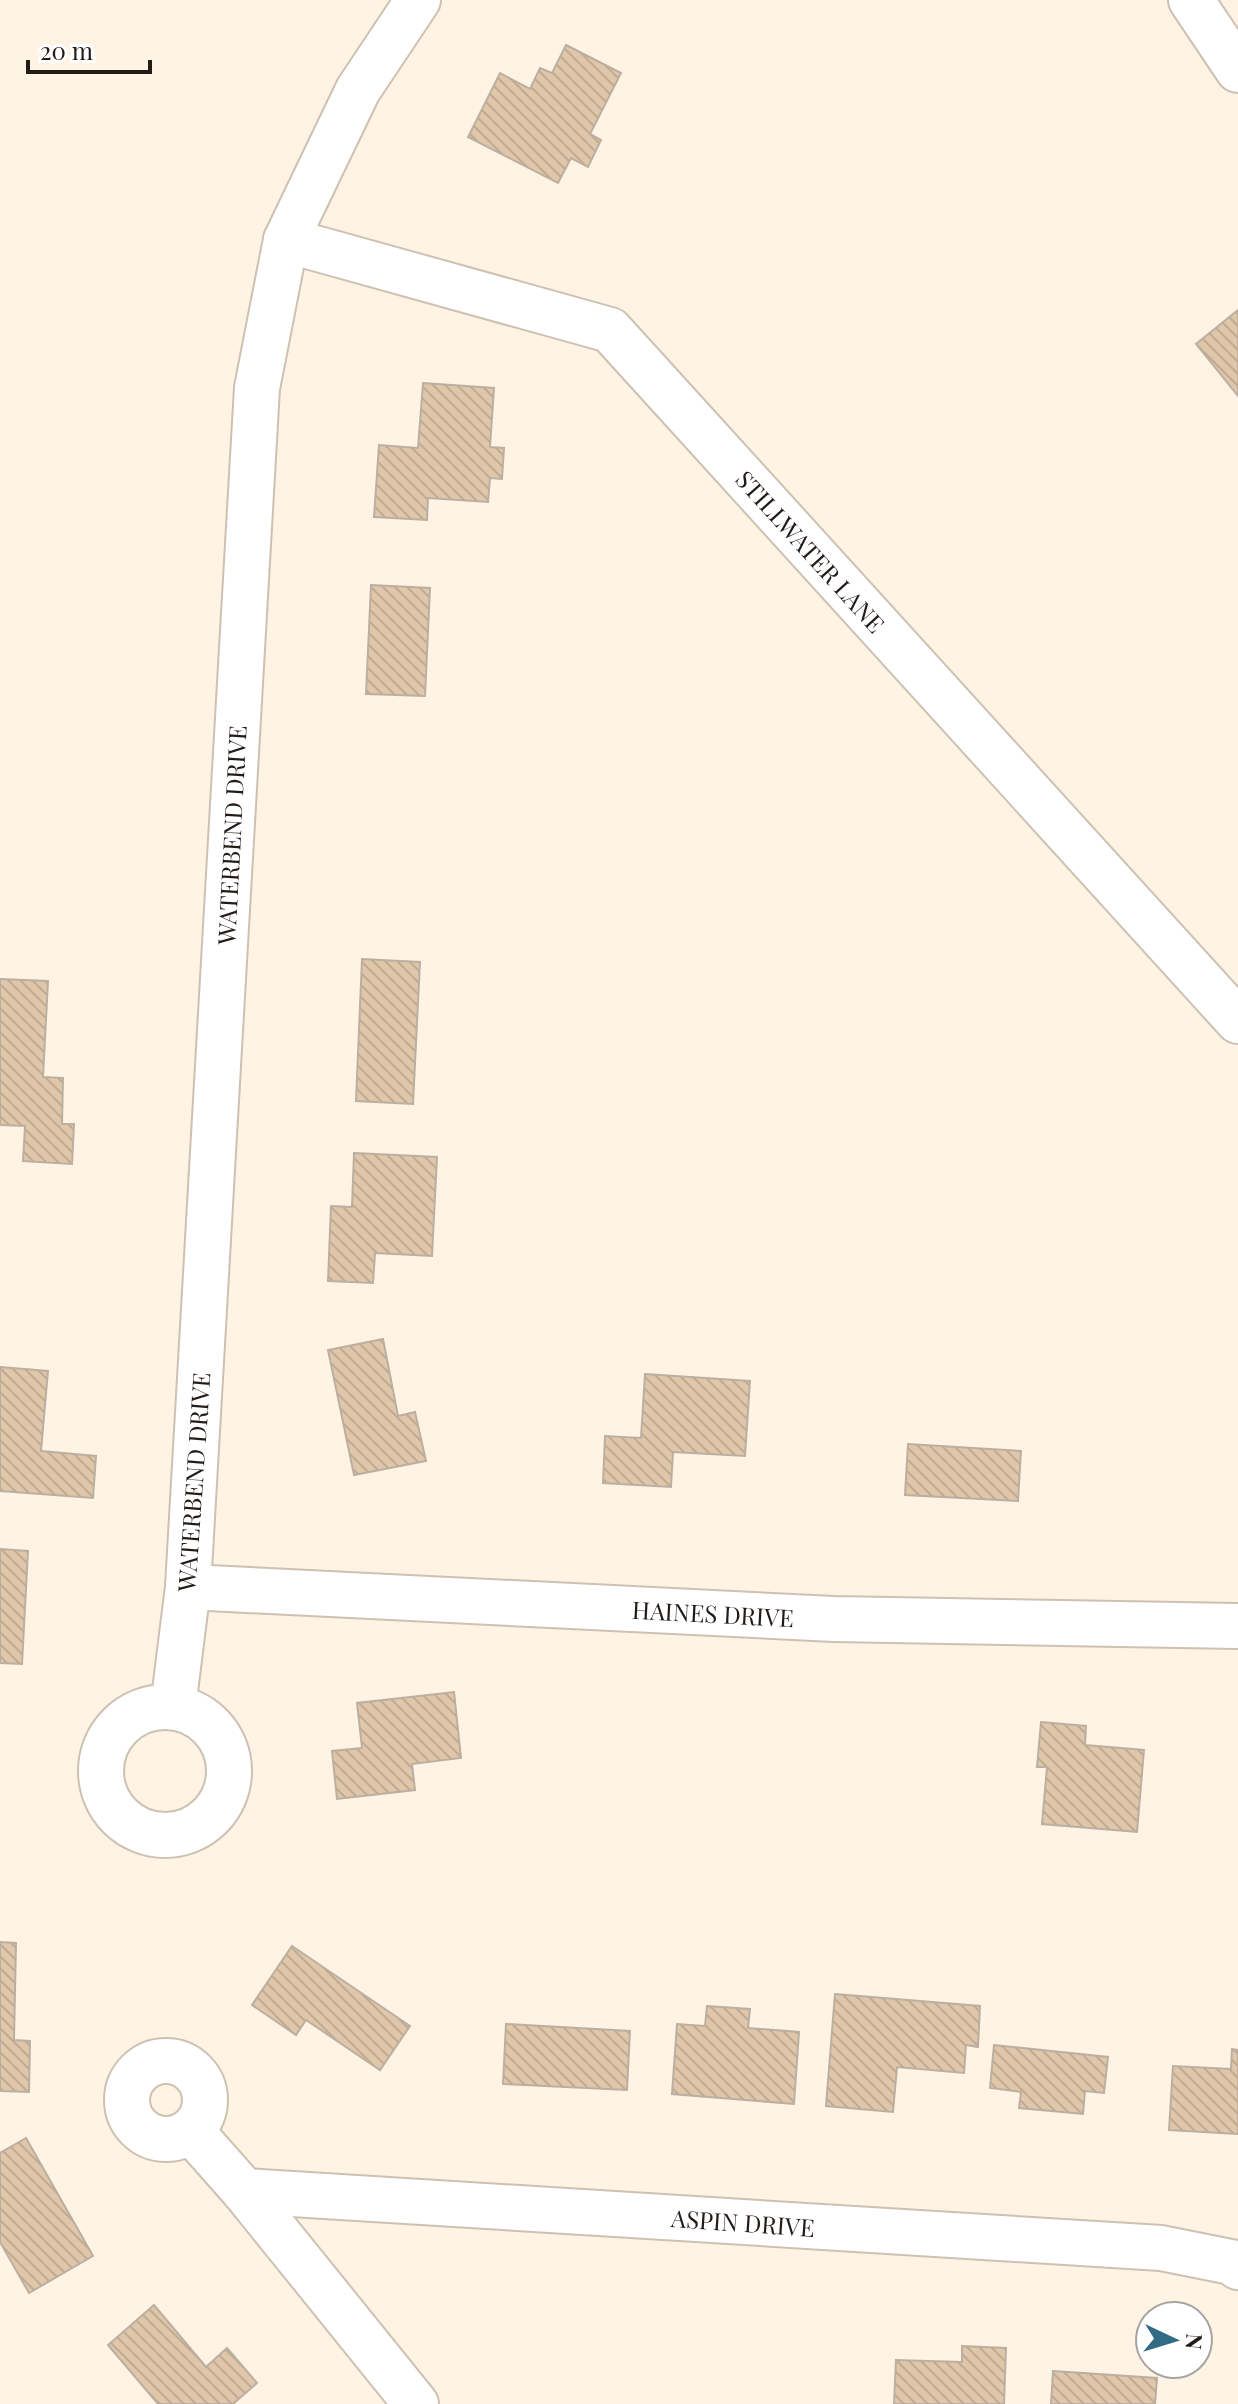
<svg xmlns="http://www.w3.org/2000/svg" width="1238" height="2404" font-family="'Playfair Display',serif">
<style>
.building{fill:url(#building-back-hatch);stroke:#bbafa2;stroke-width:2}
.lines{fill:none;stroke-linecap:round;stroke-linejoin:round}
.street-casing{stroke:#cdc1b3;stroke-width:48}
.street{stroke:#fff;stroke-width:44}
.labels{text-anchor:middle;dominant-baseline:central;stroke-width:8;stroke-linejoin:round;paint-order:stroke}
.street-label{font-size:24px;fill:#211c17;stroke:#fff}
</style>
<defs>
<pattern id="building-back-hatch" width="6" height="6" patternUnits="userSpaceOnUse" patternTransform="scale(2)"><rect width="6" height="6" fill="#e0c7a9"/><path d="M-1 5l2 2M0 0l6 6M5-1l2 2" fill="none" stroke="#c0aa91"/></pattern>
</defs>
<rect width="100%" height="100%" fill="#fff3e4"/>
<g class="building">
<path d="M 566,45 L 621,73 L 590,134 L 601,140 L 588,167 L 571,158 L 558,183 L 468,137 L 500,73 L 530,89 L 540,68 L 552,73 Z"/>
<path d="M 1238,310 L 1238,396 L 1196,344 Z"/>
<path d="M 423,383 L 494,388 L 490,447 L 504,448 L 502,479 L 490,478 L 488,502 L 428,498 L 427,520 L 374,517 L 379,445 L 418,448 Z"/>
<path d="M 371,585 L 430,588 L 425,696 L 366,694 Z"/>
<path d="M 362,959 L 420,962 L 413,1104 L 356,1101 Z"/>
<path d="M 0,979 L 48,981 L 43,1077 L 63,1078 L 62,1124 L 74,1124 L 72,1164 L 23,1161 L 25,1126 L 0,1125 Z"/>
<path d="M 354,1153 L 437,1157 L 432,1256 L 375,1253 L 373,1283 L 328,1281 L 331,1206 L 352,1207 Z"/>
<path d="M 383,1339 L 398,1416 L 415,1412 L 426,1461 L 354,1475 L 328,1350 Z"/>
<path d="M 0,1367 L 48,1371 L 41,1451 L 96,1456 L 93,1498 L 0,1491 Z"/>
<path d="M 645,1374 L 750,1381 L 745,1456 L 673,1452 L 671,1487 L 603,1483 L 605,1436 L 641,1438 Z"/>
<path d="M 908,1444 L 1021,1451 L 1018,1501 L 905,1495 Z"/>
<path d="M 0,1549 L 28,1551 L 22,1664 L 0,1663 Z"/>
<path d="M 454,1692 L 461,1758 L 412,1764 L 415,1790 L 337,1799 L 332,1751 L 362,1748 L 357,1703 Z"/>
<path d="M 1041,1722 L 1086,1726 L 1085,1745 L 1144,1750 L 1137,1832 L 1042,1824 L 1047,1767 L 1037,1767 Z"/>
<path d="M 0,1942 L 16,1943 L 14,2040 L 30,2041 L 29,2092 L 0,2091 Z"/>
<path d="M 292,1946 L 410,2026 L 380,2070 L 306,2020 L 296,2035 L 252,2005 Z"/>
<path d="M 835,1994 L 980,2006 L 978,2047 L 966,2045 L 964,2073 L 897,2067 L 893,2112 L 826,2106 Z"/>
<path d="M 707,2006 L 750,2009 L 748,2028 L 799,2032 L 794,2104 L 672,2094 L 677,2024 L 705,2026 Z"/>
<path d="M 506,2024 L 630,2031 L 627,2090 L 503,2084 Z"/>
<path d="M 994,2045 L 1108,2057 L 1104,2093 L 1085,2091 L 1083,2114 L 1019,2108 L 1021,2092 L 990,2088 Z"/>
<path d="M 1232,2049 L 1238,2050 L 1238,2134 L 1169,2130 L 1173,2066 L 1231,2069 Z"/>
<path d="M 26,2138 L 93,2256 L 29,2293 L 0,2242 L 0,2153 Z"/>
<path d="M 154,2305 L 206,2367 L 227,2348 L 257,2383 L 233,2404 L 158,2404 L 108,2345 Z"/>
<path d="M 962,2346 L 1006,2348 L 1004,2404 L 894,2404 L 896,2360 L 962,2362 Z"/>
<path d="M 1053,2371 L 1157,2378 L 1155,2404 L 1051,2404 Z"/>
</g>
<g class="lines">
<g class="street-casing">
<g id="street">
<path d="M 1191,0 L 1238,70"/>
<path d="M 286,240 L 610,330 L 1238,1021"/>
<path d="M 188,1587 L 834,1619 L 1238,1626"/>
<path d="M 173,1707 L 188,1587 L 257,388 L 286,240 L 358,90 L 418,0"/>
<circle cx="165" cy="1771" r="64"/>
<circle cx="166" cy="2100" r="39"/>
<path d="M 191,2131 L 244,2191 L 416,2404"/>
<path d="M 244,2191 L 1161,2248 L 1231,2262 L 1238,2267"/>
</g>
</g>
<use href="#street" class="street"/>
</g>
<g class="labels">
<g class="street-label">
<text transform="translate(811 551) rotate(48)">STILLWATER LANE</text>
<text transform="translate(231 835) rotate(-87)">WATERBEND DRIVE</text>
<text transform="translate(193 1482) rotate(-86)">WATERBEND DRIVE</text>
<text transform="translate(713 1613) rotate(3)">HAINES DRIVE</text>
<text transform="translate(743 2222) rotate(4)">ASPIN DRIVE</text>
</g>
</g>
<g transform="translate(1174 2340) rotate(94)"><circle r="38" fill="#ffffff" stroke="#a6a4a2" stroke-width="2"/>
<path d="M0-6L14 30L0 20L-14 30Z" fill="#316b84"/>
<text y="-12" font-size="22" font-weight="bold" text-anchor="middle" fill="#211c17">N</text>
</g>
<path d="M28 60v12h122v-12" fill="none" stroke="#211c17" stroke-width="4"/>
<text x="40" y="60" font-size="24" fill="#211c17" stroke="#ffffff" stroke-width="6" paint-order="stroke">20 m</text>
</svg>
